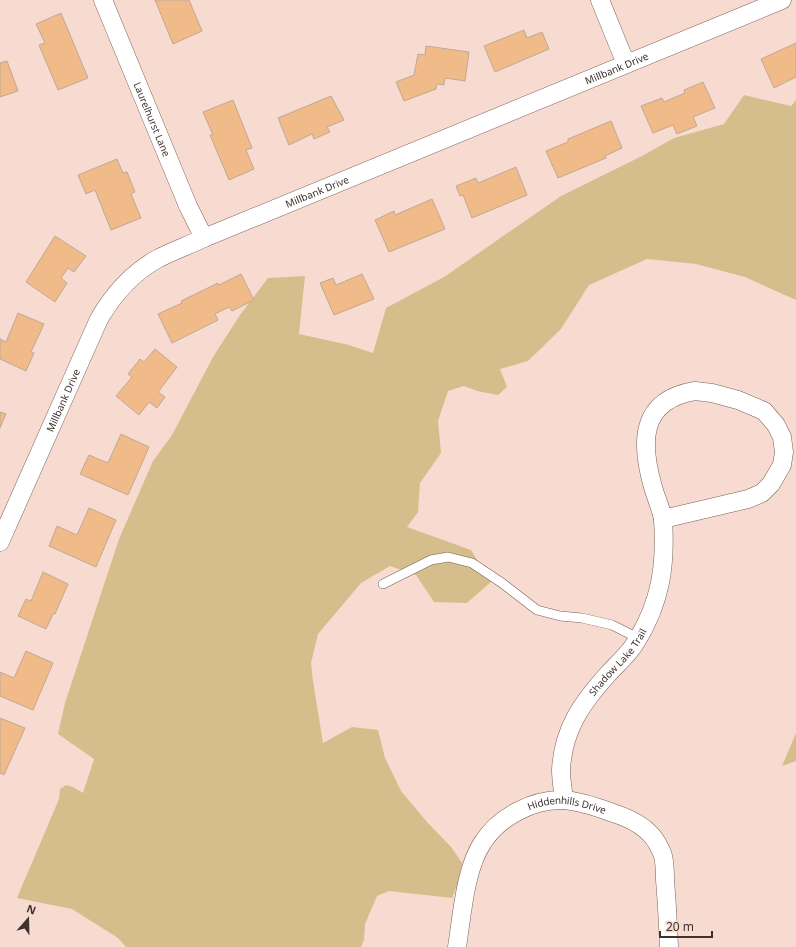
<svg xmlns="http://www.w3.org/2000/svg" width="796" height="947" font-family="'Noto Sans',sans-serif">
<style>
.green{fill:#d6be8c}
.building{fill:#f0ba89;stroke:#bea997}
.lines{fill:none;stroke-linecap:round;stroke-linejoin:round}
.lane-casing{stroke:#785f56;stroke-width:10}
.street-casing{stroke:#785f56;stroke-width:19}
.lane{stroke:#fff;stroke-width:9}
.street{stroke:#fff;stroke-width:18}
.labels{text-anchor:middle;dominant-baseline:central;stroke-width:3;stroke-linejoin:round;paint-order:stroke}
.street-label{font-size:10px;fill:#3e332f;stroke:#f8dbd0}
</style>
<rect width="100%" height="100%" fill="#f8dbd0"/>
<g class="green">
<path d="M 744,95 L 791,106 L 796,100 L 796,300 L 745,277 L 696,264 L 647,259 L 589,285 L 561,329 L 528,361 L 500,369 L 507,387 L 498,395 L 477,391 L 464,386 L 448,391 L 438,421 L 441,453 L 420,483 L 418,512 L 407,527 L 471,550 L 491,582 L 467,603 L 434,602 L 416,575 L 390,566 L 361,583 L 318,634 L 311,663 L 313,681 L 323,743 L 352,727 L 378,730 L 385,758 L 401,791 L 427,822 L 452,848 L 462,863 L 458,883 L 452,898 L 389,891 L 377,896 L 365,924 L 364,940 L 361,947 L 126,947 L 118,938 L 72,909 L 17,898 L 59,799 L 60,789 L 66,785 L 73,787 L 83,793 L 94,759 L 58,734 L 65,703 L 119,539 L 153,461 L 172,435 L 213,357 L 240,315 L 268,278 L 305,276 L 299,334 L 349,345 L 373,353 L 386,308 L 444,277 L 561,196 L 642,156 L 674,138 L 724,124 Z"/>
<path d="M 796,733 L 796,761 L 782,766 Z"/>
</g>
<g class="building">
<path d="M 155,0 L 189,0 L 202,31 L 173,44 Z"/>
<path d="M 61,13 L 88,78 L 58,90 L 39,45 L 45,43 L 36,24 Z"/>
<path d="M 524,30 L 527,38 L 542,32 L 549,49 L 495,72 L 484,46 Z"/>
<path d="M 796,43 L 796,77 L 774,88 L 761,59 Z"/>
<path d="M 426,46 L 469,52 L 465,81 L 445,78 L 444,85 L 437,84 L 436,89 L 404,101 L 396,82 L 414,75 L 418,54 L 425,55 Z"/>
<path d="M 7,61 L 18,91 L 0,97 L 0,63 Z"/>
<path d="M 703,82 L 715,108 L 693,117 L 697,126 L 677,134 L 673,125 L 653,133 L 641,106 L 662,98 L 664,102 L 685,93 L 684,90 Z"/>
<path d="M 331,96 L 344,120 L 327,127 L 330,132 L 314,139 L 312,134 L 289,145 L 278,118 Z"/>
<path d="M 233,100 L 252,148 L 246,150 L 254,169 L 229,180 L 210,135 L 213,135 L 203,112 Z"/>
<path d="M 611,121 L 622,148 L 605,156 L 606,158 L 558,178 L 546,151 L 568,142 L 568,139 Z"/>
<path d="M 117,159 L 123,173 L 127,172 L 135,192 L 131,194 L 141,218 L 111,230 L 95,190 L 86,194 L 78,175 Z"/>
<path d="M 516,167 L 527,195 L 472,218 L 463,195 L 460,196 L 456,186 L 476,178 L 478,183 Z"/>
<path d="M 432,199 L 445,229 L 389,252 L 375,220 L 394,211 L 395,215 Z"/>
<path d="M 55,236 L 86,256 L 74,272 L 68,268 L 61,278 L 67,283 L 55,302 L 26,282 Z"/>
<path d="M 241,274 L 254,300 L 232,311 L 229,307 L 215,314 L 218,320 L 172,343 L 158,314 L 182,303 L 181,301 L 218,283 L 219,285 Z"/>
<path d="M 362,274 L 374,299 L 334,315 L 320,283 L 333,278 L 336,285 Z"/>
<path d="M 18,313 L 44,324 L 31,352 L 34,353 L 26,371 L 0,359 L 0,339 L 6,342 Z"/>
<path d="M 155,349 L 177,367 L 158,392 L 165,397 L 157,408 L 149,402 L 139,415 L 116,396 L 132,377 L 128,374 L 140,359 L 144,362 Z"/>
<path d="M 0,412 L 6,414 L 0,428 Z"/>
<path d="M 121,434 L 149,447 L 128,495 L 80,474 L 89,455 L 108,463 Z"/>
<path d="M 89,508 L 116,520 L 96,567 L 49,546 L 57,526 L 77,535 Z"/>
<path d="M 43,572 L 68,584 L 55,614 L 53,614 L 46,629 L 18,616 L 26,599 L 31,601 Z"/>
<path d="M 26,651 L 53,663 L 33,710 L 0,696 L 0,672 L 14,678 Z"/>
<path d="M 0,718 L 25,728 L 4,775 L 0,773 Z"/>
</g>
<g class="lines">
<g class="lane-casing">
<path id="lane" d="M 383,584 L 431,560 L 448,557 L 472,563 L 502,583 L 537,610 L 560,616 L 582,618 L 612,625 L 638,638"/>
</g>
<g class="street-casing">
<g id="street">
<path id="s1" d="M 103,0 L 188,206 L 204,238"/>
<path d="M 600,0 L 626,64"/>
<path d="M 695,391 L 712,393 L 738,400 L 764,411 L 776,425 L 782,437 L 784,452 L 782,465 L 771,484 L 762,493 L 748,499 L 663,519 C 661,508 656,498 653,487 C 640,442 640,400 695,391 Z"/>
<path id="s2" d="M 0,542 L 99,319 C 113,295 133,272 159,258 C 173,251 189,245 204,238 L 782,0"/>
<path id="s3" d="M 564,800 C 563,790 561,780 561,770 C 563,729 582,703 608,674 C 618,663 629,654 636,642 C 661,602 666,565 663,519"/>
<path id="s4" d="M 457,947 C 462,916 465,868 483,842 C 499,817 533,799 563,800 C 579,801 597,807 613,813 C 629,818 648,827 657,843 C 659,847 662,852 663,856 C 665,864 665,873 665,880 C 667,903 668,925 669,947"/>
</g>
</g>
<use href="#lane" class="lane"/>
<use href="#street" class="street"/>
</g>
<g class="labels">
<g class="street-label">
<text stroke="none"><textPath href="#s2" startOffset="826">Millbank Drive</textPath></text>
<text stroke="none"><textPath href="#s1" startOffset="129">Laurelhurst Lane</textPath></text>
<text stroke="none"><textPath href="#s2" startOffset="502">Millbank Drive</textPath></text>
<text stroke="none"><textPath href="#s2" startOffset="155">Millbank Drive</textPath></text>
<text stroke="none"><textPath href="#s3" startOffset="155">Shadow Lake Trail</textPath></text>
<text stroke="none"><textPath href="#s4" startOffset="207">Hiddenhills Drive</textPath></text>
</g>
</g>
<g transform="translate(28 919) rotate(20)" stroke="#f8dbd0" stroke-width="3" paint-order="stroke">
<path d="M0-3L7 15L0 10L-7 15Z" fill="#3e332f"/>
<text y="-6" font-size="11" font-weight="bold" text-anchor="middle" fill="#3e332f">N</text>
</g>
<path d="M660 931v6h52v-6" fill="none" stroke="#3e332f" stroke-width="2"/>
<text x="666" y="931" font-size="12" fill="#3e332f" stroke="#f8dbd0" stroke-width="3" paint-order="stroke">20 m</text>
</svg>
